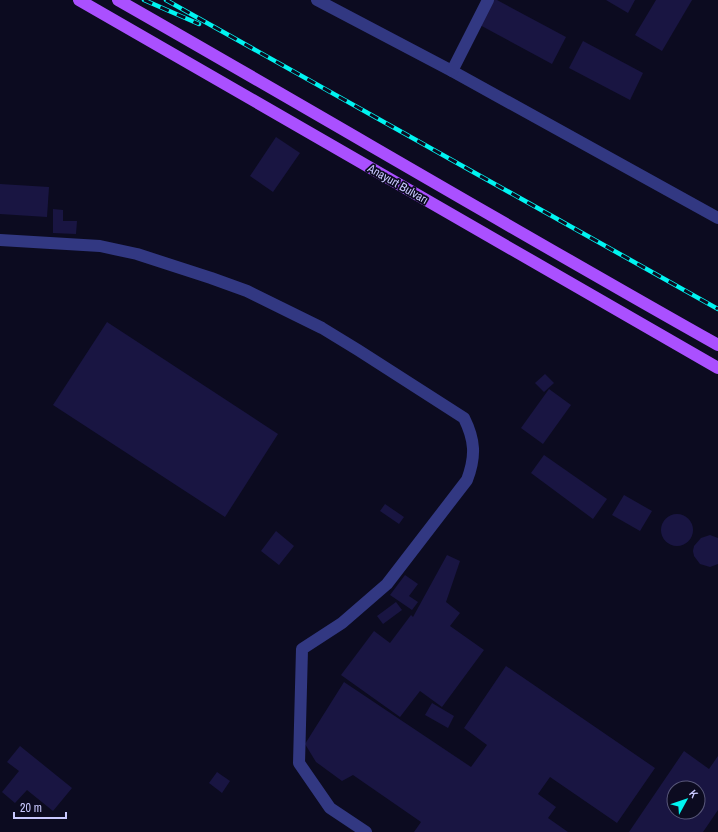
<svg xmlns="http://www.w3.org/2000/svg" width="718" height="832" font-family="'Archivo Narrow',sans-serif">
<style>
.building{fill:#191542;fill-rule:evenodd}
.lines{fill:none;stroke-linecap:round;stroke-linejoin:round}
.minor{stroke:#323882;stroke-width:12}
.major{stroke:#aa50ff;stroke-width:12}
.rail-casing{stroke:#00f4f1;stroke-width:4.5}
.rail{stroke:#0c0b20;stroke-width:3;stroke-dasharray:9;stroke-linecap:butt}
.labels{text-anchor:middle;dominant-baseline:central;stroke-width:3.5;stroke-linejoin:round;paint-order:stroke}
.street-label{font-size:12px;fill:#c9c9ff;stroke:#0c0b20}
</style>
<rect width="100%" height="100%" fill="#0c0b20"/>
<g class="building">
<path d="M 491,0 L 497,0 L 566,37 L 552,64 L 478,24 Z"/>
<path d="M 606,0 L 635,0 L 628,13 Z"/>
<path d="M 656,0 L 692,0 L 662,51 L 635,35 Z"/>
<path d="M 583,41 L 643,73 L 630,100 L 569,68 Z"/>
<path d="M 276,137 L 300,153 L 273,192 L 250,176 Z"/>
<path d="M 0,184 L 49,187 L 47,217 L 0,214 Z"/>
<path d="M 53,209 L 63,210 L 63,221 L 77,221 L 76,234 L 53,233 Z"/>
<path d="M 107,322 L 278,434 L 225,517 L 53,405 Z"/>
<path d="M 545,374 L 554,383 L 544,392 L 535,383 Z"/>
<path d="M 549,389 L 571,405 L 543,444 L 521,428 Z"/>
<path d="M 544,455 L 607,499 L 593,519 L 531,473 Z"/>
<path d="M 624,495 L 652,511 L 640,531 L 612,515 Z"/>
<path d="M 385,504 L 404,517 L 399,524 L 380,511 Z"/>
<circle cx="677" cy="530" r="16"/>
<path d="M 276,531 L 294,546 L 279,565 L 261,551 Z"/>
<path d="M 710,535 L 718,538 L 718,564 L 710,567 L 700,564 L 694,556 L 693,551 L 694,546 L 701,538 Z"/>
<path d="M 447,555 L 460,561 L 446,602 L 460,613 L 450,626 L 484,650 L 442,707 L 420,691 L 400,717 L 341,675 L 374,631 L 390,643 L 411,615 L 413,617 Z"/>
<path d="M 405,575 L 418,584 L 409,596 L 418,602 L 412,610 L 390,595 Z"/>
<path d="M 396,602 L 402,610 L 383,624 L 377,616 Z"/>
<path d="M 506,666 L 655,768 L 617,823 L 550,777 L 538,794 L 556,807 L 548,818 L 568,832 L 414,832 L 421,822 L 353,775 L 342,781 L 316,762 L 305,744 L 344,682 L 471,767 L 487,745 L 464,728 Z"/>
<path d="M 432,703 L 454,716 L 448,728 L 425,715 Z"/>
<path d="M 20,746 L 72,788 L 53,811 L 27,790 L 15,803 L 2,792 L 19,771 L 7,762 Z"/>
<path d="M 684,751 L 709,769 L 718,756 L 718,810 L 703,832 L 629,832 ZM 674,788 L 698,788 L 698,812 L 674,812 Z"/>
<path d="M 217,772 L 230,781 L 222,793 L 209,783 Z"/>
</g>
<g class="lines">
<g class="minor">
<path d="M 317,0 L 452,71 L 718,218"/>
<path d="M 452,71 L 488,0"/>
<path d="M 0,240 L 100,246 L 137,254 L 211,278 L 247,291 L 322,328 L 358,350 L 464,418 C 475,440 476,456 467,480 L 387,584 L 342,623 L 302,649 L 299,763 L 330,808 L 366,832"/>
</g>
<g class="major">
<path d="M 79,0 L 718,368"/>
<path d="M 118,0 C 318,114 517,232 718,345"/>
</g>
<g class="rail-casing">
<g id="rail">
<path d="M 144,0 L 199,24"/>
<path d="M 166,0 L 718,309"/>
</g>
</g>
<use href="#rail" class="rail"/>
</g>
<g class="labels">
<g class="street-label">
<text transform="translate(398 184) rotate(30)">Anayurt Bulvarı</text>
</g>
</g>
<g transform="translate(686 800) rotate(50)"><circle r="19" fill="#0c0b20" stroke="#585779"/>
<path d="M0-3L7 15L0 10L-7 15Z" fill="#00f4f1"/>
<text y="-6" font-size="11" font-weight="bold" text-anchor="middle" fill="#c9c9ff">K</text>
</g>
<path d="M14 812v6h52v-6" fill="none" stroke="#c9c9ff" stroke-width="2"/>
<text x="20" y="812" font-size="12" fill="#c9c9ff" stroke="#0c0b20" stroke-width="3" paint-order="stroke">20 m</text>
</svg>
